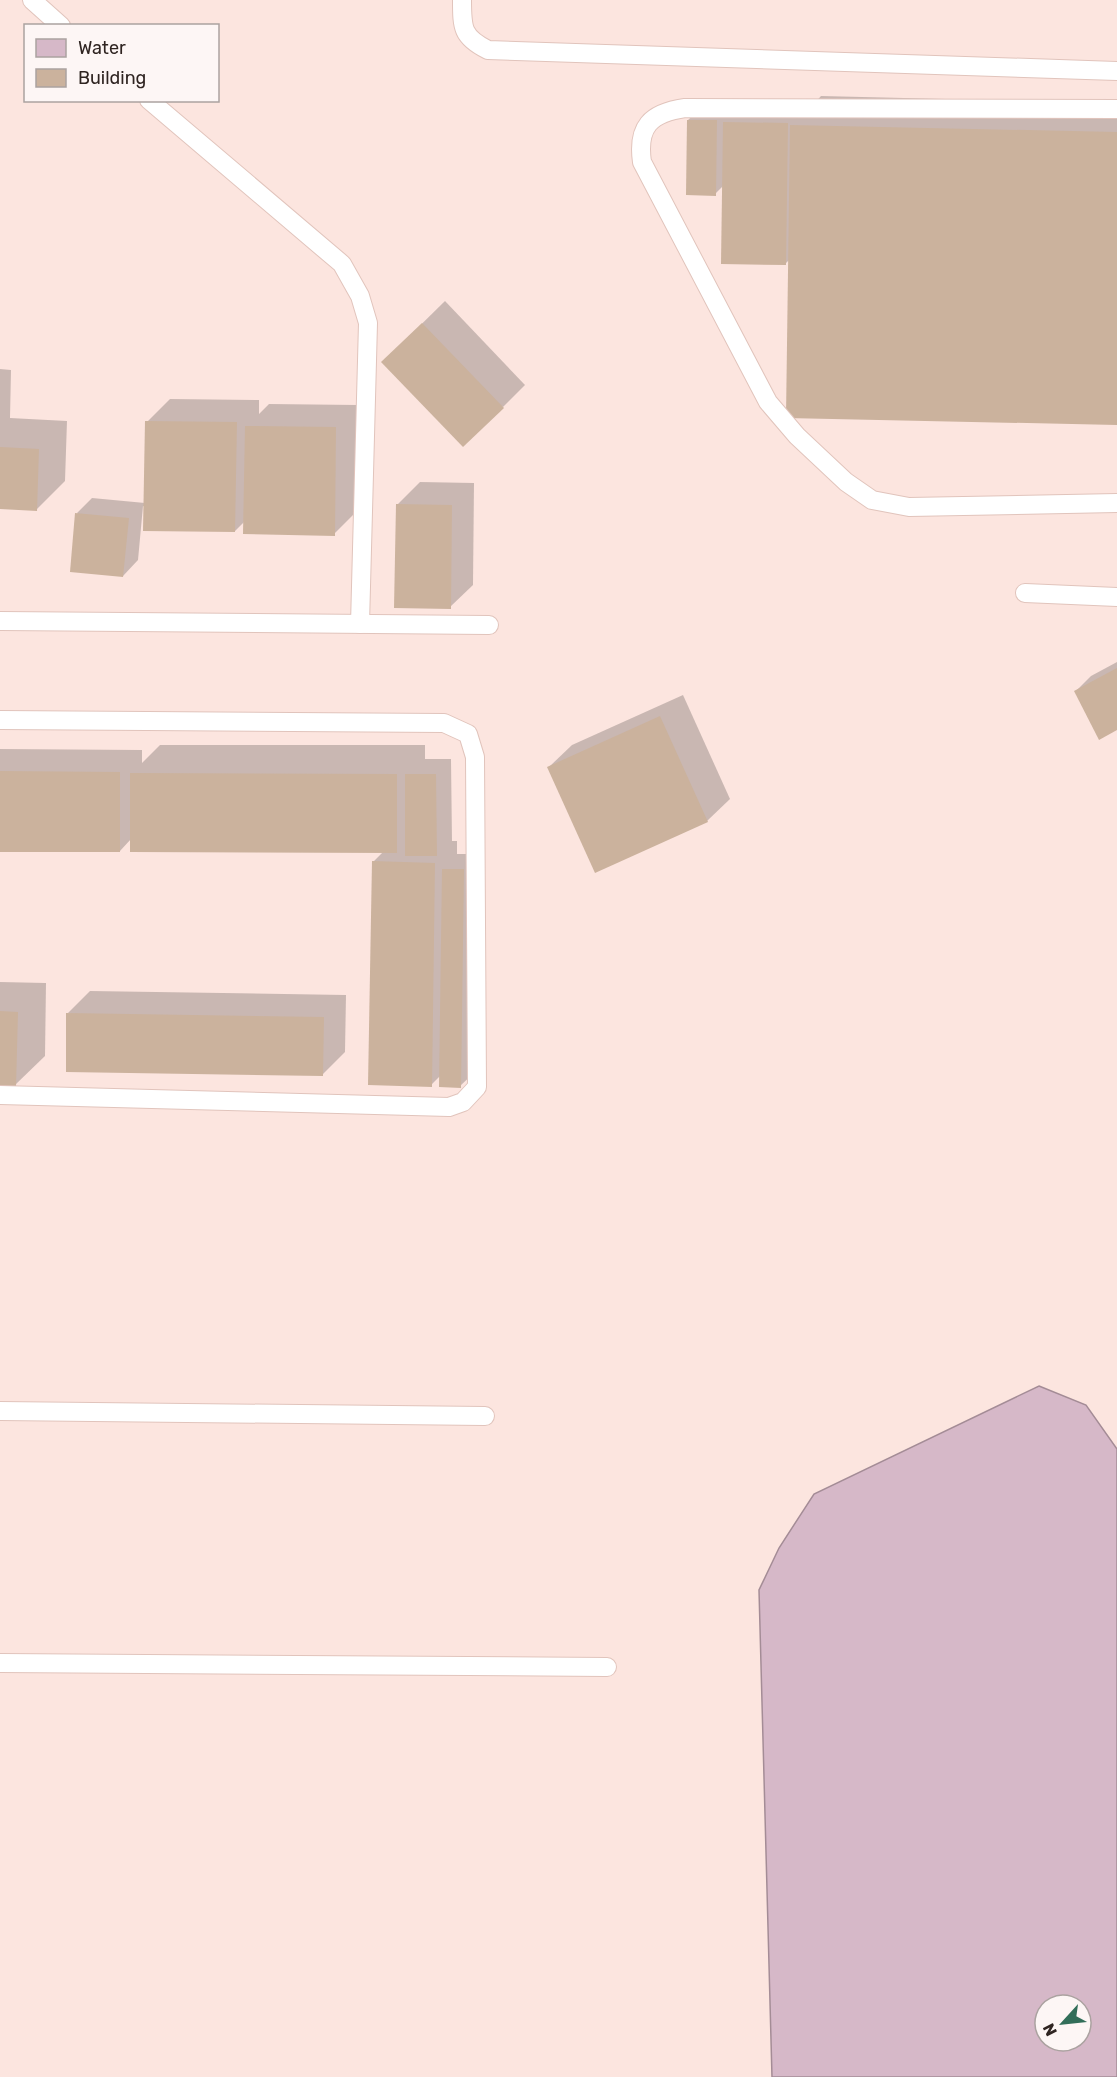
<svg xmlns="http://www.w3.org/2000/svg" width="1117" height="2077" font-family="Rubik,sans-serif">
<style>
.built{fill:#fce5df;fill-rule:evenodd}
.water{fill:#d6b8c8;stroke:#a48c96;stroke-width:1.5;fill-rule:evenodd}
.shadow{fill:#0003}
.building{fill:#cbb29d}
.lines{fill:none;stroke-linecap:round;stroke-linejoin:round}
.lane-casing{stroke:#e1c4bc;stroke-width:20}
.lane{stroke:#fff;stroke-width:18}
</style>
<rect width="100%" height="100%" fill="#fdf6f5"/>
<path class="built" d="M 0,0 L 1117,0 L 1117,2077 L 0,2077 ZM 26,26 L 218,26 L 218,100 L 26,100 ZM 1045,2005 L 1081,2005 L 1081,2041 L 1045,2041 Z"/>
<path class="water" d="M 1039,1386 L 1086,1405 L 1117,1449 L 1117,2077 L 772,2077 L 759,1590 L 779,1548 L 814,1494 ZM 1045,2005 L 1081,2005 L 1081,2041 L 1045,2041 Z"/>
<g class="shadow">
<path d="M 821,96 L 1117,103 L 1117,424 L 790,259 L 785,264 L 723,186 L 715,194 L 688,120 L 704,105 L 810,108 Z"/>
<path d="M 445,301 L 525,385 L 503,407 L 383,362 Z"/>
<path d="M 0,369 L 11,370 L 10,418 L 67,421 L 65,481 L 36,510 L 0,508 Z"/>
<path d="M 170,399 L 259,400 L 259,414 L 269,404 L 358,405 L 357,511 L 334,534 L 245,521 L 235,531 L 143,506 L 138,560 L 123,576 L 77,513 L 92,498 L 145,503 L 147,422 Z"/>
<path d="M 420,482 L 474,483 L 473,585 L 450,607 L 397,505 Z"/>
<path d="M 1117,662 L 1117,729 L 1076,691 L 1091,676 Z"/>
<path d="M 683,695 L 730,799 L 707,821 L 549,767 L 572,745 Z"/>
<path d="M 160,745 L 425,745 L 425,759 L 451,759 L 452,841 L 457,841 L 457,854 L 478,854 L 476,1071 L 460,1086 L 441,1075 L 431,1085 L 373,862 L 384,851 L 131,839 L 120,851 L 0,850 L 0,749 L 142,750 L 142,763 Z"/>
<path d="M 0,982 L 46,983 L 45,1056 L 15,1085 L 0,1085 Z"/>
<path d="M 90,991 L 346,995 L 345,1052 L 322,1075 L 68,1013 Z"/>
</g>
<g class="building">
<path d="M 687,120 L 717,120 L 716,196 L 686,195 Z"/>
<path d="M 723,122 L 788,123 L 786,265 L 721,264 Z"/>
<path d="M 790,125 L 1117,132 L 1117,425 L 786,418 Z"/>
<path d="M 422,323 L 504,408 L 463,447 L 381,362 Z"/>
<path d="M 145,421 L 237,422 L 235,532 L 143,531 Z"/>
<path d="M 245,426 L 336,427 L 335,536 L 243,534 Z"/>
<path d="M 0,447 L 39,449 L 37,511 L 0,509 Z"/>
<path d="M 396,504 L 452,505 L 451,609 L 394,608 Z"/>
<path d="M 75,513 L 129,518 L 123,577 L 70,572 Z"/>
<path d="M 1117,668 L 1117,730 L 1099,740 L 1074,691 Z"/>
<path d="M 660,716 L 708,822 L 595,873 L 547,767 Z"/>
<path d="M 0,771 L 120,772 L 120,852 L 0,852 Z"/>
<path d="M 130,773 L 397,774 L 397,853 L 130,852 Z"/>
<path d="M 405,774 L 436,774 L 437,856 L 405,856 Z"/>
<path d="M 372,861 L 435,863 L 432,1087 L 368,1085 Z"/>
<path d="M 442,869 L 464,869 L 461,1088 L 439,1087 Z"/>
<path d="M 0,1011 L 18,1012 L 16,1087 L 0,1086 Z"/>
<path d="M 66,1013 L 324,1017 L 323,1076 L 66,1072 Z"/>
</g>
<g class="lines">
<g class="lane-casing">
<g id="lane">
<path d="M 32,0 L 61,26"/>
<path d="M 462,0 C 462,28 462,37 488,50 L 1117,71"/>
<path d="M 149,100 L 342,264 L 360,296 L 368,323 L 360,624"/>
<path d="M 1117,109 L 685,108 C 650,113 637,127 642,162 L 768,402 L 797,436 L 846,482 L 872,500 L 909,507 L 1117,503"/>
<path d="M 1025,593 L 1117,597"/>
<path d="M 0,621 L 489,625"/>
<path d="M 0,720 L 444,723 L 468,734 L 475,757 L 477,1087 L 463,1102 L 449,1107 L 0,1095"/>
<path d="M 0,1411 L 485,1416"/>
<path d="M 0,1663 L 607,1667"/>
</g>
</g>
<use href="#lane" class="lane"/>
</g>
<rect x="24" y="24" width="195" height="78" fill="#fdf6f5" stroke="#aba2a0" stroke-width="1.5"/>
<rect x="36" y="39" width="30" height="18" fill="#d6b8c8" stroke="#aba2a0" stroke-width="1.5"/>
<text x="78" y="54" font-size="18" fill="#2f2421">Water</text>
<rect x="36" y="69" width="30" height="18" fill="#cbb29d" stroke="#aba2a0" stroke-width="1.5"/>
<text x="78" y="84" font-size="18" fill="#2f2421">Building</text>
<g transform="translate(1063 2023) rotate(243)"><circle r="28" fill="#fdf6f5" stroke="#aba2a0" stroke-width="1.5"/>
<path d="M0-4.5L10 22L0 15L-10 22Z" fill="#326e59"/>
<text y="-9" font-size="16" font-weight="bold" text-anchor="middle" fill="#2f2421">N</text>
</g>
</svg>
